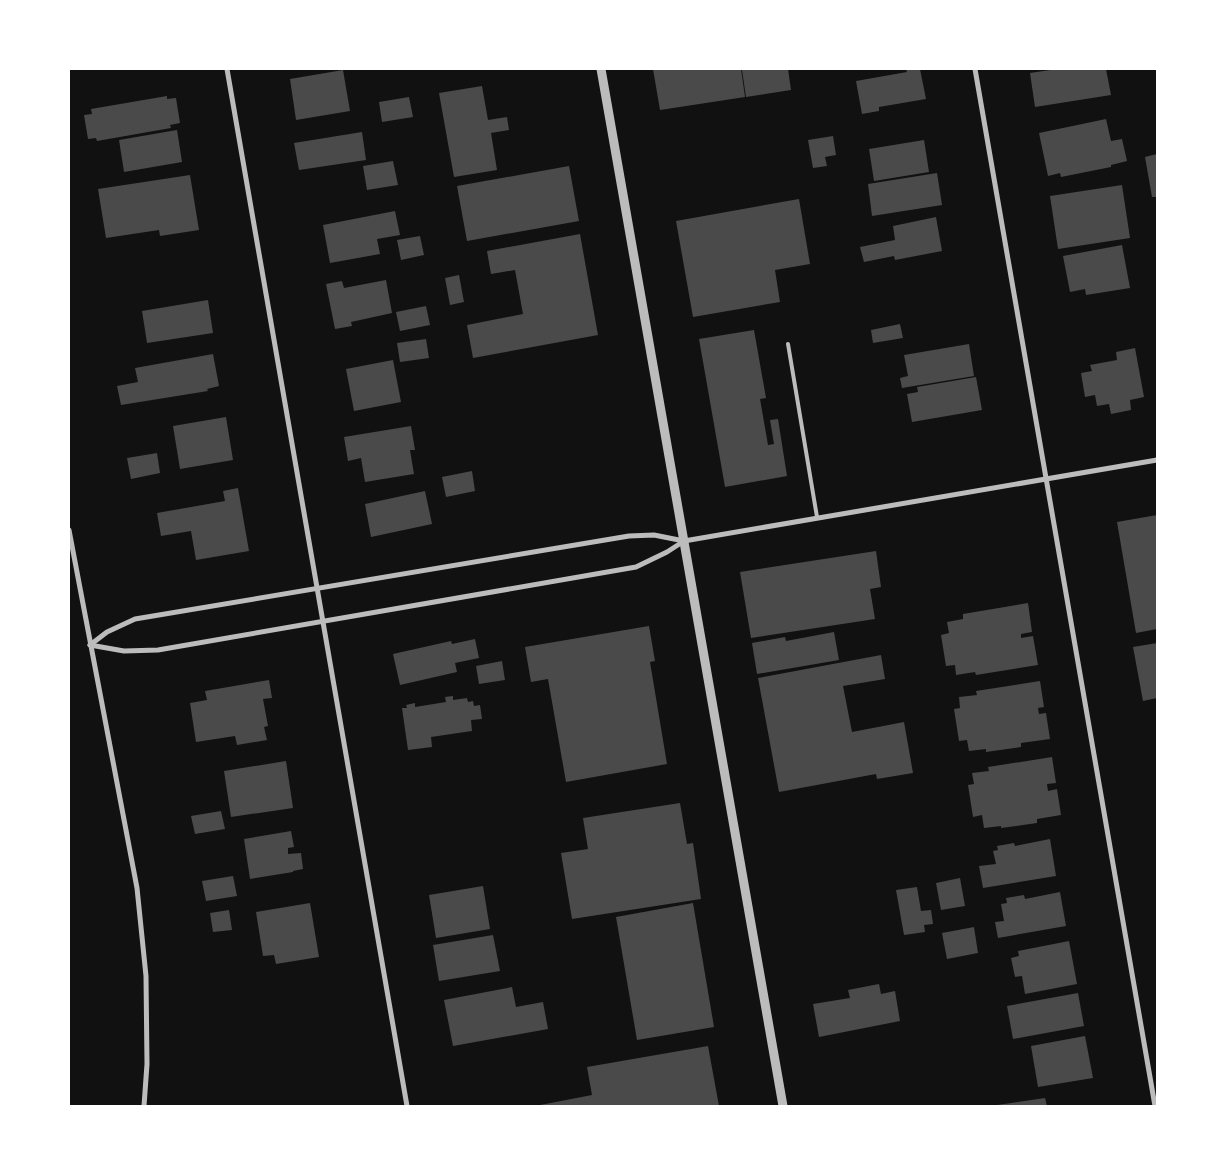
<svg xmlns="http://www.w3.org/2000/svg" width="1226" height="1175" font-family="'Roboto Condensed',sans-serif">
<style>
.building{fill:#4a4a4a}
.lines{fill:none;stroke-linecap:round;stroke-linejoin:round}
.service{stroke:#bcbcbc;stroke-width:4}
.minor{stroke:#bcbcbc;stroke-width:5}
.tertiary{stroke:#bcbcbc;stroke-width:9}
</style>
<rect width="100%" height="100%" fill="#111"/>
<g class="building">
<path d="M 653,69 L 741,69 L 745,97 L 660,110 Z"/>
<path d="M 749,69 L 788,69 L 791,90 L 746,97 L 742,70 Z"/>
<path d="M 906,69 L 920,69 L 926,99 L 879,107 L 879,111 L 862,114 L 856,81 L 907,72 Z"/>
<path d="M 1057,69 L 1106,69 L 1111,95 L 1035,107 L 1030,73 Z"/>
<path d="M 343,70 L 350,111 L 296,120 L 290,79 Z"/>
<path d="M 482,86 L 488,120 L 507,117 L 509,130 L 491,133 L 497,170 L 454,177 L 439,93 Z"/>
<path d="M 167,96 L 167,99 L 176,98 L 180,123 L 170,125 L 171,128 L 97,141 L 96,138 L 88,139 L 84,115 L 92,114 L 91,109 Z"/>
<path d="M 409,97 L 413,117 L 382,122 L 379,102 Z"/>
<path d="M 1106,119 L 1111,141 L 1122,139 L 1127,161 L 1111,165 L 1111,167 L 1061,177 L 1060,173 L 1048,176 L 1039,133 Z"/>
<path d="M 177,130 L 182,162 L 124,172 L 119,140 Z"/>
<path d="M 362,132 L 366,160 L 299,170 L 294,143 Z"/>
<path d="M 833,136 L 836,155 L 825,157 L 827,166 L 813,168 L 808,140 Z"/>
<path d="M 924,140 L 929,172 L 874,181 L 869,149 Z"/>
<path d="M 1157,154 L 1157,197 L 1152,197 L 1145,157 Z"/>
<path d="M 393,161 L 398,185 L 367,190 L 363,166 Z"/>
<path d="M 569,166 L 579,221 L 467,241 L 457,186 Z"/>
<path d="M 937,173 L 942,205 L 872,216 L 868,184 Z"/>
<path d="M 190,175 L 199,230 L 160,236 L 159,230 L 106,238 L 98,189 Z"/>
<path d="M 1122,185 L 1130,238 L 1058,249 L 1050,196 Z"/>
<path d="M 799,199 L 810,264 L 775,270 L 780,302 L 693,317 L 676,221 Z"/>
<path d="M 395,211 L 400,235 L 377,239 L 380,254 L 330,263 L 323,225 Z"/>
<path d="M 936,217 L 942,251 L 895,260 L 894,256 L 864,262 L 860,247 L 895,240 L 893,226 Z"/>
<path d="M 580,234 L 598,335 L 473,358 L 467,325 L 523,314 L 515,270 L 491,274 L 487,251 Z"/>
<path d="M 420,236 L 424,255 L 401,260 L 397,240 Z"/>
<path d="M 1122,245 L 1130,288 L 1086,295 L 1085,289 L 1070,292 L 1063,256 Z"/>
<path d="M 459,275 L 464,302 L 450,305 L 445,278 Z"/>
<path d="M 386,280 L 392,313 L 351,322 L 352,326 L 335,329 L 326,284 L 342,281 L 344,288 Z"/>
<path d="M 208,300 L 213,333 L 147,343 L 142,311 Z"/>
<path d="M 426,306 L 430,325 L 400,331 L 396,312 Z"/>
<path d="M 900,324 L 903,338 L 873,343 L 871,330 Z"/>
<path d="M 754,330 L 766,398 L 760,399 L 768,445 L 774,444 L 770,420 L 778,419 L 787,476 L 725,487 L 699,339 Z"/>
<path d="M 426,339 L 429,358 L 400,362 L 397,343 Z"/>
<path d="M 969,344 L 974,376 L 902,388 L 900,378 L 908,376 L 904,355 Z"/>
<path d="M 1135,348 L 1144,397 L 1130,400 L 1131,410 L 1111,414 L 1109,404 L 1097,406 L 1095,395 L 1085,397 L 1081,373 L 1092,371 L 1090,365 L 1117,360 L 1116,352 Z"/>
<path d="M 213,354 L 219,386 L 207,389 L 208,391 L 121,405 L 117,386 L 138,382 L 135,368 Z"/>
<path d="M 393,360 L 401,402 L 354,411 L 346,369 Z"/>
<path d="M 976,377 L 982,410 L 912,422 L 907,394 L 918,392 L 917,387 Z"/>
<path d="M 226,417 L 233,460 L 180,469 L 173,426 Z"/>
<path d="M 411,426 L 415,450 L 410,450 L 414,474 L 365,482 L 361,458 L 348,461 L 344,437 Z"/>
<path d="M 157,453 L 160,473 L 131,479 L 127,458 Z"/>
<path d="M 472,471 L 475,491 L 446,497 L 442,477 Z"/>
<path d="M 238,488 L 249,551 L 196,560 L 191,531 L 161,536 L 157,513 L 225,501 L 223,491 Z"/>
<path d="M 425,491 L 432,524 L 371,537 L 365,504 Z"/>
<path d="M 1157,515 L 1157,629 L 1136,633 L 1117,522 Z"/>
<path d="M 876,551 L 881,587 L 870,589 L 875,619 L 751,638 L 740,572 Z"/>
<path d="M 1028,603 L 1032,632 L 1021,634 L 1021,638 L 1033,636 L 1038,665 L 976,675 L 975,672 L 956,675 L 955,665 L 946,666 L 941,635 L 949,633 L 947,622 L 963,619 L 963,614 Z"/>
<path d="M 649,626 L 655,661 L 650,662 L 667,764 L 566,782 L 548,679 L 531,682 L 525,647 Z"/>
<path d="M 834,632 L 839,660 L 757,674 L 752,643 L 785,637 L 786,641 Z"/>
<path d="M 475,639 L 479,658 L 455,663 L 457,672 L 400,685 L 393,654 L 451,641 L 452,644 Z"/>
<path d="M 1157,643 L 1157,698 L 1143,701 L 1133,647 Z"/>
<path d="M 881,655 L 885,679 L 843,686 L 852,732 L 904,722 L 913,773 L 877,779 L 876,774 L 779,792 L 758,678 Z"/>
<path d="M 502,661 L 505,680 L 479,684 L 476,666 Z"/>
<path d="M 269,680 L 272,698 L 263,699 L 268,726 L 264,727 L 267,740 L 237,745 L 235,736 L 196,742 L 190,703 L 207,700 L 205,691 Z"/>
<path d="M 1040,681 L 1044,707 L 1038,708 L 1039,714 L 1046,713 L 1050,739 L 1021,743 L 1021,747 L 986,752 L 986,749 L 969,751 L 967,740 L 959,741 L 954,709 L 960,708 L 959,697 L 977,695 L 976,691 Z"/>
<path d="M 453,696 L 453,700 L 467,698 L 468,702 L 473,701 L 474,706 L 480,705 L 482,719 L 471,720 L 472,731 L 431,737 L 432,747 L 408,750 L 402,708 L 407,708 L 406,705 L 415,703 L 415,707 L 446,702 L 445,697 Z"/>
<path d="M 1052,757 L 1056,783 L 1047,784 L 1048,791 L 1057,789 L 1061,815 L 1037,819 L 1037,823 L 1001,828 L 1001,826 L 984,828 L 982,815 L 973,817 L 968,785 L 974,784 L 972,773 L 989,771 L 988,767 Z"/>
<path d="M 286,761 L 293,808 L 231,817 L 224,771 Z"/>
<path d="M 680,803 L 687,844 L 693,843 L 701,899 L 572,919 L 561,853 L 588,849 L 583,818 Z"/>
<path d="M 221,811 L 225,829 L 195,834 L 191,816 Z"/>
<path d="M 291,831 L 294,847 L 288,848 L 288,854 L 301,853 L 303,869 L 293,871 L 293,872 L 250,879 L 244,839 Z"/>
<path d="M 1050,839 L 1056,876 L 983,888 L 979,866 L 996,864 L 993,851 L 998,850 L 997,846 L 1014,843 L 1015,846 Z"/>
<path d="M 233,876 L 237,896 L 206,901 L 202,881 Z"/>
<path d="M 960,878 L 965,906 L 941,910 L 936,883 Z"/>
<path d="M 483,886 L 490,929 L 436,938 L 429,895 Z"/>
<path d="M 917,887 L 921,911 L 931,910 L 933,924 L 924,925 L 925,932 L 904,935 L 896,890 Z"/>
<path d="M 1060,892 L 1066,926 L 998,938 L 995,922 L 1004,921 L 1001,904 L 1007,903 L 1006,898 L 1024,895 L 1025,899 Z"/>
<path d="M 310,903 L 319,957 L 276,964 L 274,955 L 263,956 L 256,912 Z"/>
<path d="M 693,903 L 714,1027 L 637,1040 L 616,917 Z"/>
<path d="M 229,910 L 232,930 L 213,932 L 210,913 Z"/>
<path d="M 974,927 L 978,953 L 947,959 L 942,933 Z"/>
<path d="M 493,935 L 500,971 L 439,981 L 433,945 Z"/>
<path d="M 1069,941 L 1077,984 L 1025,994 L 1022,976 L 1015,977 L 1011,958 L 1019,956 L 1018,951 Z"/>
<path d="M 879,984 L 881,994 L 895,991 L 900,1021 L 819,1037 L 813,1004 L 850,998 L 848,990 Z"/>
<path d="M 512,987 L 516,1007 L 543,1002 L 548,1029 L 453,1046 L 444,1000 Z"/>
<path d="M 1078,993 L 1084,1026 L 1013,1039 L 1007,1006 Z"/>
<path d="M 1085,1036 L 1093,1078 L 1038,1087 L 1031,1046 Z"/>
<path d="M 708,1046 L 719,1106 L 535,1106 L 592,1095 L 587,1067 Z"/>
<path d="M 1045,1098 L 1047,1106 L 997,1106 L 997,1105 Z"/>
</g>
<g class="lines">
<path class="service" d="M 788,344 L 817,517"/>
<g class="minor">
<path d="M 227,69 L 407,1106"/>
<path d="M 975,69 L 1155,1106"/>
<path d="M 69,530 L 137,888 L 146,976 L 147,1064 L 144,1106"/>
<path d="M 90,645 L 107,632 L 135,619 L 629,536 L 654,535 L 684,541 L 1157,460"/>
<path d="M 90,645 L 124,651 L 158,650 L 636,567 L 667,552 L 684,541"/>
</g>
<path class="tertiary" d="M 601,69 L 783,1106"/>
</g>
<rect width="1226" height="1175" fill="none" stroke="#ffffff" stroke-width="140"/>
</svg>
